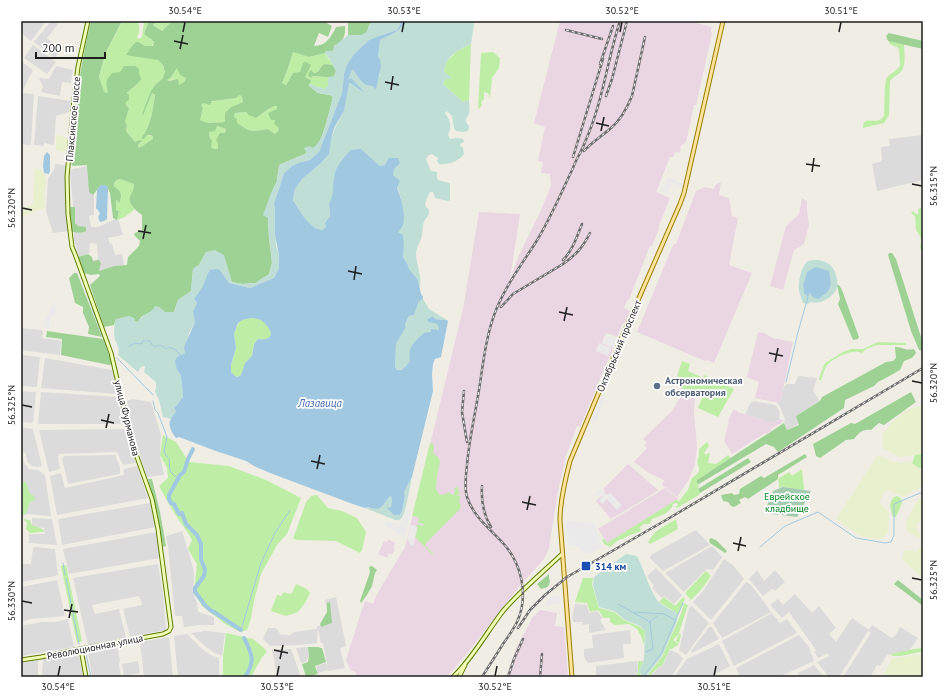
<svg xmlns="http://www.w3.org/2000/svg" width="944" height="698" font-family="'PT Sans',sans-serif">
<style>
.residential{fill:#dcdbdb}
.industrial{fill:#ead5e3}
.farmland{fill:#e8f0ce}
.grass{fill:#beeea6}
.forest{fill:#9ed295;fill-rule:evenodd}
.wetland{fill:#bfdfd6}
.cemetery{fill:#a3cbaf}
.parking{fill:#eaeaea}
.water{fill:#a1c8e1;fill-rule:evenodd}
.lines{fill:none;stroke-linecap:round;stroke-linejoin:round}
.stream{stroke:#a1c8e1;stroke-width:1}
.river{stroke:#a1c8e1;stroke-width:4}
.secondary-casing{stroke:#5a7b00;stroke-width:5}
.primary-casing{stroke:#997e00;stroke-width:5}
.secondary{stroke:#effeb4;stroke-width:3}
.primary{stroke:#ffe39a;stroke-width:3}
.rail-casing{stroke:#6c6c6c;stroke-width:2.5}
.rail{stroke:#fff;stroke-width:1;stroke-dasharray:3;stroke-linecap:butt}
.ticks{fill:none;stroke:#1e1e1e;stroke-width:1.5}
.service-dot{fill:#5c6f8a;stroke:#fff;stroke-width:1.5}
.transit-dot{fill:#1a4fb4;stroke:#fff;stroke-width:1.5}
.labels{text-anchor:middle;dominant-baseline:central;stroke-width:3.5;stroke-linejoin:round;paint-order:stroke}
.street-label{font-size:10px;fill:#1e1e1e;stroke:#fff}
.service-label{font-size:10px;font-weight:bold;fill:#4e5e75;stroke:#fff;text-anchor:start}
.park-label{font-size:10px;fill:#048522;stroke:#fff}
.transit-label{font-size:10px;font-weight:bold;fill:#164399;stroke:#fff;text-anchor:start}
.water-label{font-size:11px;font-style:italic;fill:#446bb5;stroke:#fff}
.neatline{fill:none;stroke:#1e1e1e;stroke-width:1.5}
.ticks-label{font-size:10px;text-anchor:middle;fill:#1e1e1e}
</style>
<rect width="100%" height="100%" fill="#f0eee4"/>
<g class="residential">
<path d="M 21,21 L 46,21 L 31,41 L 21,33 Z"/>
<path d="M 51,21 L 54,21 L 58,24 L 47,38 L 61,49 L 55,58 L 34,42 Z"/>
<path d="M 33,45 L 56,62 L 47,74 L 24,58 Z"/>
<path d="M 21,61 L 33,70 L 28,79 L 22,93 L 34,94 L 31,145 L 21,144 Z"/>
<path d="M 56,66 L 73,70 L 71,83 L 62,82 L 60,96 L 41,92 L 43,86 L 39,79 L 41,78 L 49,79 Z"/>
<path d="M 38,96 L 71,101 L 69,112 L 56,116 L 54,145 L 44,143 L 44,146 L 34,145 Z"/>
<path d="M 923,135 L 923,180 L 877,191 L 872,164 L 882,161 L 881,147 L 890,146 L 889,139 Z"/>
<path d="M 55,164 L 66,165 L 65,191 L 69,231 L 53,233 L 46,211 L 48,178 L 54,170 Z"/>
<path d="M 88,166 L 94,193 L 94,215 L 89,216 L 91,227 L 98,227 L 118,218 L 123,235 L 108,238 L 110,244 L 112,244 L 115,255 L 122,254 L 124,266 L 111,267 L 96,272 L 93,261 L 98,259 L 97,244 L 90,243 L 89,253 L 79,257 L 74,240 L 74,218 L 70,172 L 73,169 Z"/>
<path d="M 21,328 L 41,330 L 43,331 L 42,338 L 61,341 L 60,355 L 21,350 Z"/>
<path d="M 21,355 L 40,357 L 37,387 L 21,386 Z"/>
<path d="M 45,358 L 112,370 L 118,394 L 41,388 Z"/>
<path d="M 798,376 L 817,378 L 813,391 L 820,401 L 796,416 L 799,424 L 787,430 L 784,421 L 785,419 L 779,405 L 776,402 L 781,400 L 784,387 L 787,384 L 795,384 Z"/>
<path d="M 21,391 L 36,392 L 33,423 L 21,422 Z"/>
<path d="M 41,392 L 119,397 L 124,424 L 38,424 Z"/>
<path d="M 133,399 L 151,402 L 161,435 L 160,455 L 164,475 L 147,477 L 132,430 L 127,401 Z"/>
<path d="M 754,401 L 775,405 L 777,407 L 780,412 L 779,419 L 776,422 L 773,423 L 745,414 L 750,404 Z"/>
<path d="M 21,427 L 33,429 L 42,466 L 38,467 L 32,466 L 27,461 L 26,454 L 23,452 L 21,452 Z"/>
<path d="M 125,429 L 136,463 L 123,465 L 117,452 L 59,454 L 58,458 L 60,469 L 49,472 L 39,430 Z"/>
<path d="M 21,455 L 22,455 L 24,463 L 29,469 L 38,470 L 45,475 L 51,516 L 28,514 L 21,516 Z"/>
<path d="M 115,455 L 120,467 L 120,474 L 68,484 L 62,459 L 64,456 Z"/>
<path d="M 137,466 L 148,498 L 57,515 L 50,476 L 61,473 L 65,488 L 124,475 L 124,469 Z"/>
<path d="M 150,503 L 156,527 L 62,545 L 58,519 Z"/>
<path d="M 32,518 L 52,519 L 57,545 L 29,543 L 29,534 L 45,534 L 44,528 L 32,526 Z"/>
<path d="M 696,530 L 710,545 L 663,571 L 650,558 L 651,555 Z"/>
<path d="M 182,531 L 191,560 L 194,573 L 193,592 L 197,603 L 198,612 L 214,617 L 214,625 L 200,625 L 184,627 L 182,616 L 175,616 L 168,547 L 166,536 Z"/>
<path d="M 156,532 L 160,558 L 69,574 L 63,549 Z"/>
<path d="M 712,546 L 722,557 L 713,570 L 707,569 L 684,592 L 665,573 Z"/>
<path d="M 35,547 L 55,549 L 58,575 L 56,575 L 56,576 L 21,582 L 21,562 L 22,562 L 23,564 L 31,564 L 33,548 Z"/>
<path d="M 724,559 L 733,565 L 744,579 L 711,620 L 693,602 L 702,592 L 713,576 Z"/>
<path d="M 158,564 L 163,595 L 166,630 L 130,637 L 123,609 L 142,605 L 141,599 L 140,599 L 139,596 L 92,605 L 95,614 L 119,609 L 126,638 L 88,645 L 73,578 Z"/>
<path d="M 656,568 L 682,595 L 674,604 L 664,596 L 662,598 L 652,588 L 654,586 L 647,576 Z"/>
<path d="M 757,570 L 764,581 L 775,570 L 785,582 L 775,591 L 772,589 L 763,596 L 749,579 Z"/>
<path d="M 57,580 L 65,616 L 31,619 L 21,622 L 21,587 Z"/>
<path d="M 746,582 L 751,585 L 762,599 L 771,612 L 722,638 L 713,623 Z"/>
<path d="M 795,594 L 812,613 L 819,606 L 836,628 L 829,634 L 836,642 L 852,618 L 869,630 L 872,625 L 892,638 L 896,635 L 900,627 L 918,638 L 909,651 L 887,655 L 880,666 L 877,665 L 870,677 L 843,677 L 871,633 L 868,631 L 839,677 L 829,677 L 817,662 L 829,656 L 828,653 L 818,658 L 814,652 L 816,650 L 789,612 L 782,618 L 770,605 L 778,599 L 783,605 Z"/>
<path d="M 336,597 L 346,646 L 340,648 L 345,668 L 329,671 L 328,670 L 318,673 L 316,666 L 326,663 L 328,669 L 323,643 L 321,643 L 318,629 L 317,638 L 317,643 L 299,645 L 270,646 L 263,639 L 268,628 L 276,628 L 281,635 L 290,635 L 294,632 L 317,629 L 317,626 L 329,623 L 325,600 Z"/>
<path d="M 575,604 L 587,605 L 589,613 L 597,611 L 603,618 L 600,620 L 606,630 L 589,633 L 589,624 L 583,625 L 582,622 L 573,622 L 572,618 Z"/>
<path d="M 692,606 L 709,623 L 686,655 L 679,650 L 689,608 Z"/>
<path d="M 772,613 L 780,623 L 787,619 L 797,633 L 734,666 L 722,641 Z"/>
<path d="M 68,619 L 74,647 L 21,656 L 21,626 L 41,622 L 55,622 Z"/>
<path d="M 709,627 L 712,627 L 719,639 L 692,653 L 691,651 Z"/>
<path d="M 630,630 L 631,644 L 623,644 L 624,658 L 588,663 L 584,657 L 584,649 L 593,648 L 592,635 Z"/>
<path d="M 205,631 L 225,633 L 222,656 L 215,653 L 206,647 L 191,633 Z"/>
<path d="M 187,634 L 202,649 L 211,655 L 219,658 L 219,677 L 178,677 L 174,636 Z"/>
<path d="M 799,635 L 809,647 L 814,661 L 779,677 L 740,677 L 736,668 Z"/>
<path d="M 169,637 L 173,677 L 139,677 L 144,676 L 140,642 Z"/>
<path d="M 719,644 L 730,666 L 710,677 L 674,677 L 687,659 Z"/>
<path d="M 117,646 L 120,660 L 119,664 L 121,677 L 92,677 L 88,651 Z"/>
<path d="M 308,647 L 309,656 L 306,662 L 301,663 L 296,648 Z"/>
<path d="M 272,649 L 291,649 L 301,677 L 277,677 Z"/>
<path d="M 670,650 L 679,654 L 683,659 L 671,677 L 649,677 L 661,666 L 662,667 Z"/>
<path d="M 76,653 L 79,655 L 83,677 L 42,677 L 43,659 Z"/>
<path d="M 38,660 L 38,677 L 21,677 L 21,663 Z"/>
<path d="M 138,661 L 140,673 L 124,676 L 122,664 Z"/>
<path d="M 637,661 L 638,671 L 634,677 L 596,677 L 596,666 Z"/>
<path d="M 814,665 L 824,677 L 800,677 L 798,673 Z"/>
</g>
<g class="industrial">
<path d="M 560,21 L 689,21 L 712,27 L 711,30 L 712,34 L 696,105 L 694,105 L 686,143 L 681,145 L 680,153 L 675,152 L 674,156 L 673,157 L 670,157 L 656,192 L 670,198 L 658,228 L 659,229 L 652,246 L 650,246 L 629,300 L 628,299 L 624,308 L 630,311 L 624,324 L 623,323 L 617,337 L 606,333 L 602,343 L 613,348 L 580,427 L 577,426 L 566,456 L 558,491 L 549,548 L 544,559 L 517,589 L 474,645 L 447,677 L 357,677 L 356,673 L 354,671 L 351,671 L 346,660 L 363,606 L 366,601 L 373,604 L 377,594 L 405,547 L 463,309 L 479,212 L 520,214 L 510,279 L 519,255 L 542,208 L 551,186 L 550,174 L 541,173 L 543,162 L 538,161 L 545,127 L 534,123 Z"/>
<path d="M 719,183 L 721,183 L 719,195 L 729,198 L 732,216 L 738,218 L 729,265 L 752,273 L 714,363 L 707,360 L 705,361 L 637,332 L 673,245 L 676,244 L 696,191 L 705,187 L 714,189 L 716,184 Z"/>
<path d="M 802,199 L 804,199 L 804,200 L 807,201 L 807,211 L 809,225 L 804,244 L 794,250 L 783,290 L 770,286 L 786,226 L 799,214 Z"/>
<path d="M 758,332 L 764,333 L 773,338 L 793,342 L 781,400 L 775,402 L 755,398 L 759,382 L 747,377 Z"/>
<path d="M 685,392 L 695,395 L 694,413 L 697,447 L 695,464 L 689,479 L 677,497 L 662,485 L 664,480 L 649,473 L 634,462 L 647,448 L 644,445 L 647,443 L 643,439 L 672,411 L 681,396 Z"/>
<path d="M 734,409 L 738,412 L 773,423 L 776,422 L 779,419 L 783,420 L 783,422 L 771,429 L 771,431 L 766,434 L 765,433 L 732,454 L 724,441 L 729,421 L 728,420 Z"/>
<path d="M 628,464 L 658,490 L 648,497 L 611,519 L 596,501 L 605,492 L 603,489 Z"/>
<path d="M 665,488 L 678,499 L 607,543 L 598,529 Z"/>
<path d="M 388,539 L 395,543 L 393,548 L 395,549 L 392,555 L 389,553 L 387,558 L 378,554 L 384,541 L 387,542 Z"/>
<path d="M 540,610 L 557,613 L 555,626 L 564,627 L 568,677 L 506,677 L 516,648 L 524,634 L 532,618 Z"/>
</g>
<g class="farmland">
<path d="M 56,135 L 63,136 L 69,141 L 67,149 L 63,152 L 56,150 Z"/>
<path d="M 35,169 L 40,169 L 45,175 L 46,182 L 44,195 L 45,208 L 21,217 L 21,208 L 33,205 Z"/>
<path d="M 923,405 L 923,454 L 900,457 L 883,448 L 883,434 L 893,421 L 907,410 Z"/>
<path d="M 878,455 L 889,460 L 900,463 L 910,461 L 923,472 L 923,482 L 918,490 L 914,489 L 909,494 L 903,496 L 888,490 L 885,491 L 879,502 L 889,512 L 888,532 L 882,539 L 877,539 L 861,536 L 836,519 Z"/>
<path d="M 919,498 L 923,500 L 923,518 L 917,523 L 916,528 L 921,536 L 918,538 L 906,530 L 907,519 Z"/>
<path d="M 923,544 L 923,579 L 902,559 L 904,551 L 911,550 L 917,551 Z"/>
<path d="M 921,654 L 923,656 L 923,670 L 919,677 L 888,677 L 884,674 L 892,659 Z"/>
</g>
<g class="grass">
<path d="M 125,21 L 137,21 C 140,26 140,32 137,37 L 139,39 L 142,37 L 144,21 L 149,21 L 144,34 L 151,39 L 154,42 L 152,46 L 145,46 L 139,42 L 150,58 L 158,60 L 163,65 L 165,73 L 163,78 L 155,85 L 143,115 L 152,93 L 155,95 C 153,109 151,126 142,137 L 147,135 L 153,136 L 153,139 L 139,148 L 138,145 L 142,142 L 135,142 L 126,131 L 127,125 L 125,122 L 129,108 L 125,104 C 128,92 126,91 138,84 L 108,93 L 104,93 L 99,77 L 105,54 L 122,22 L 124,23 Z"/>
<path d="M 156,21 L 172,21 L 162,31 L 153,25 Z"/>
<path d="M 889,41 L 904,44 C 904,53 907,66 900,73 C 896,76 893,77 890,81 L 889,115 L 884,123 L 863,128 C 863,116 872,123 879,120 C 882,119 883,117 884,115 L 885,85 L 886,79 L 888,76 L 895,71 L 900,66 L 899,49 C 895,45 892,46 889,43 Z"/>
<path d="M 471,44 L 469,100 L 463,102 L 444,85 L 443,82 L 446,79 L 444,72 L 445,63 L 457,51 Z"/>
<path d="M 293,52 L 309,57 L 325,53 L 333,65 L 324,64 L 321,67 L 318,72 L 314,73 L 313,71 L 311,78 L 312,76 L 328,77 L 328,86 L 324,89 L 309,84 L 311,80 L 305,77 L 303,64 L 300,73 L 293,73 L 286,85 L 282,83 L 287,71 Z"/>
<path d="M 493,52 L 500,58 L 499,68 L 492,78 L 490,98 L 488,93 L 484,92 L 484,99 L 481,102 L 482,105 L 480,108 L 478,109 L 481,53 Z"/>
<path d="M 177,67 L 186,78 L 184,82 L 179,86 L 173,79 L 169,81 L 167,80 L 171,77 Z"/>
<path d="M 239,95 L 242,95 L 243,102 L 231,107 L 226,118 L 225,122 L 207,123 L 200,120 L 203,108 L 201,105 L 203,103 L 236,98 Z"/>
<path d="M 274,106 L 277,106 L 278,109 L 275,120 L 279,128 L 278,131 L 275,134 L 268,129 C 261,130 251,133 245,128 C 241,126 241,125 236,123 L 234,117 L 235,113 L 246,112 L 256,118 L 267,110 Z"/>
<path d="M 217,126 L 226,129 C 225,137 219,141 218,149 L 214,149 L 211,147 L 209,132 L 215,130 Z"/>
<path d="M 120,179 L 134,184 C 135,196 124,197 135,209 L 125,217 L 117,220 L 119,211 L 116,210 L 116,200 L 117,200 L 119,203 C 117,195 109,182 120,179 Z"/>
<path d="M 921,208 L 923,209 L 923,252 L 920,248 C 922,239 921,237 916,230 L 915,216 L 911,213 L 913,211 L 916,214 L 918,214 L 918,209 Z"/>
<path d="M 251,318 C 254,318 258,319 261,320 C 266,323 276,334 268,338 C 265,340 261,339 258,339 L 254,344 L 252,356 L 245,363 L 241,375 L 238,377 L 235,376 L 231,372 L 231,365 L 236,348 L 234,334 L 238,324 L 242,320 Z"/>
<path d="M 878,342 L 906,343 L 906,345 L 877,345 L 866,349 L 862,353 C 853,348 833,358 827,365 C 824,369 823,375 821,380 L 819,380 L 819,378 L 825,363 L 843,352 L 851,349 L 863,349 Z"/>
<path d="M 682,361 L 690,364 L 688,371 L 703,378 L 704,375 L 734,389 L 718,417 L 698,408 L 702,398 L 681,388 L 685,381 L 677,376 Z"/>
<path d="M 163,435 L 176,442 L 189,462 L 229,466 L 266,480 L 301,498 L 287,534 L 277,545 L 261,574 L 254,601 L 251,618 L 247,630 L 240,632 L 225,624 L 202,606 L 194,592 L 197,564 L 188,549 L 192,540 C 188,532 183,526 178,519 C 171,508 165,497 159,486 L 168,478 L 167,468 L 160,455 Z"/>
<path d="M 707,442 L 709,446 L 704,453 L 706,455 L 708,453 L 710,453 L 708,463 L 716,464 L 728,455 L 731,458 L 697,480 L 697,483 L 699,484 L 698,489 L 700,493 L 699,495 L 677,508 L 675,507 L 678,505 L 677,503 L 673,504 C 671,513 660,516 652,519 L 650,524 L 644,524 L 640,527 L 641,531 C 635,534 627,535 623,539 L 620,539 L 610,547 L 604,544 L 602,540 L 604,539 L 607,543 L 676,500 L 679,501 L 688,490 L 692,478 L 699,472 L 699,468 L 697,462 L 699,456 L 699,449 Z"/>
<path d="M 430,443 L 433,444 L 434,448 L 433,453 L 438,457 L 440,462 L 437,476 L 436,489 L 439,494 L 442,495 L 450,492 L 451,495 L 454,494 L 455,491 L 454,489 L 457,486 L 460,495 L 458,494 L 457,496 L 460,496 L 459,503 L 461,504 L 460,509 L 426,543 L 425,546 L 433,553 L 432,554 L 415,537 C 416,533 416,529 418,524 L 423,526 L 424,524 L 418,523 L 419,517 L 412,516 Z"/>
<path d="M 923,454 L 923,468 L 919,468 L 912,463 L 915,455 Z"/>
<path d="M 802,469 L 804,490 L 783,487 L 779,488 L 779,484 L 778,479 L 789,472 L 792,476 Z"/>
<path d="M 21,482 L 26,482 L 30,494 L 34,496 L 35,500 L 30,502 L 26,514 L 22,515 L 21,513 Z"/>
<path d="M 317,495 L 328,508 L 342,511 L 357,518 L 366,532 L 362,550 L 360,553 L 336,541 L 297,540 L 293,539 L 306,502 L 311,496 Z"/>
<path d="M 898,496 L 901,499 L 902,503 L 896,517 L 893,517 C 890,508 888,504 894,497 Z"/>
<path d="M 24,519 L 30,520 L 32,525 L 38,527 L 44,530 L 44,532 C 39,532 36,533 30,533 L 26,529 L 27,523 L 24,520 Z"/>
<path d="M 676,519 L 678,529 L 658,540 L 650,544 L 648,542 L 655,532 Z"/>
<path d="M 66,565 L 82,641 L 80,642 L 77,643 L 61,566 Z"/>
<path d="M 706,571 L 711,576 L 701,590 L 691,600 L 685,593 Z"/>
<path d="M 583,578 L 593,578 L 592,584 L 599,608 L 614,612 L 624,620 L 640,627 L 645,631 L 644,645 L 641,636 L 637,629 L 629,624 L 615,625 L 610,622 L 610,618 L 604,618 L 598,610 L 590,612 L 587,603 L 575,602 Z"/>
<path d="M 296,584 L 307,589 L 310,593 L 305,603 L 298,612 L 286,616 L 271,611 L 277,595 L 281,596 L 284,592 L 289,594 L 292,593 Z"/>
<path d="M 664,597 L 675,606 L 683,597 L 685,599 L 677,616 L 677,613 L 659,602 Z"/>
<path d="M 684,603 L 688,605 L 679,633 L 681,635 L 679,643 L 676,641 L 679,634 L 673,640 L 679,644 L 672,649 L 670,649 L 662,666 L 660,666 L 648,677 L 635,677 L 638,672 L 638,661 L 643,661 L 639,672 L 641,676 L 646,677 L 662,657 L 682,611 L 682,610 Z"/>
<path d="M 226,633 L 253,639 L 263,647 L 267,652 L 262,657 L 251,677 L 223,677 L 223,657 Z"/>
<path d="M 922,648 L 923,650 L 923,654 L 920,652 L 901,656 L 892,656 L 891,654 C 901,652 911,649 922,648 Z"/>
</g>
<g class="forest">
<path d="M 91,21 L 122,21 L 105,54 L 99,77 L 104,92 L 108,93 C 106,83 105,81 112,73 L 120,72 L 124,66 L 135,66 L 139,69 L 139,73 L 141,79 C 137,86 132,87 127,93 L 129,95 L 129,100 L 126,102 L 125,104 L 129,108 L 125,122 L 127,125 L 126,131 L 135,142 L 140,140 L 142,141 L 138,145 L 139,148 L 153,139 L 153,136 L 150,135 L 147,135 L 144,139 L 142,139 L 142,137 C 151,126 153,109 155,95 L 152,93 L 143,115 L 142,114 L 151,91 L 155,85 L 163,78 L 165,72 L 163,65 L 158,60 L 126,55 L 132,46 L 136,42 L 139,42 L 145,46 L 153,46 L 154,42 L 151,39 L 144,34 L 149,21 L 156,21 L 153,25 L 162,31 L 172,21 L 323,21 L 332,26 L 328,37 L 319,33 L 314,46 C 326,46 331,37 336,27 L 345,26 C 346,40 341,40 333,51 L 326,51 L 325,53 L 309,57 L 293,52 L 287,71 L 282,83 L 286,85 L 293,73 L 300,72 L 303,63 L 306,62 L 311,65 L 305,77 L 311,80 L 309,86 L 318,93 L 330,95 L 333,97 C 330,107 323,144 314,148 C 311,149 307,148 304,148 L 307,152 L 305,154 L 279,165 L 277,181 L 270,196 L 268,218 L 269,237 L 272,263 L 269,274 L 256,283 L 242,284 L 232,282 L 206,252 L 199,265 L 193,269 L 191,291 L 178,300 L 174,312 L 165,312 L 159,307 L 141,317 L 138,322 L 116,319 L 114,325 L 104,327 L 90,285 L 100,276 L 99,274 L 91,275 L 84,273 L 78,257 L 88,254 L 92,257 L 93,261 L 99,260 L 101,263 L 99,271 L 114,266 L 127,265 L 128,257 L 139,246 L 140,241 L 134,235 L 135,233 L 142,230 L 142,215 C 137,211 128,205 130,197 C 132,192 134,190 134,184 L 120,179 C 116,180 114,182 114,186 C 121,192 123,194 119,203 L 117,200 L 116,200 L 116,210 L 119,211 L 117,220 L 113,218 L 110,193 L 106,185 L 101,185 L 93,195 L 89,192 L 87,165 L 73,166 L 70,162 L 69,154 C 75,110 80,65 91,21 ZM 177,68 L 180,75 L 186,78 L 184,82 L 179,85 L 178,79 L 169,81 L 167,80 L 171,77 ZM 239,95 L 242,96 L 243,102 L 231,107 L 225,113 L 225,122 L 207,123 L 200,120 L 203,108 L 201,105 L 203,103 L 210,105 L 212,101 L 215,101 L 236,98 ZM 274,106 L 277,106 L 277,109 L 268,113 L 271,120 L 275,120 L 274,124 L 279,128 L 278,131 L 275,134 L 268,129 C 261,130 251,133 245,128 C 241,126 241,125 237,123 L 237,119 L 234,117 L 235,113 L 246,112 L 249,115 L 256,118 L 267,110 ZM 217,126 L 226,129 L 225,133 L 220,133 L 216,140 L 218,143 L 218,149 L 214,149 L 211,147 L 212,140 L 210,139 L 209,132 L 215,131 Z"/>
<path d="M 348,21 L 373,21 L 369,25 L 367,32 L 362,35 L 348,35 Z"/>
<path d="M 889,33 L 923,41 L 923,49 L 888,41 L 886,36 Z"/>
<path d="M 324,64 L 333,65 L 336,71 L 334,77 L 325,77 L 312,76 L 311,78 L 308,76 L 309,72 L 311,70 L 314,73 L 318,72 L 321,67 Z"/>
<path d="M 71,207 L 75,207 L 75,223 L 78,226 L 86,227 L 86,231 C 83,233 75,233 71,231 L 69,212 Z"/>
<path d="M 889,253 L 892,253 L 896,259 L 922,340 L 923,340 L 923,351 L 919,350 L 911,331 L 888,255 Z"/>
<path d="M 74,273 L 77,273 L 102,337 L 88,334 L 89,327 L 83,313 L 83,307 L 75,303 L 69,278 Z"/>
<path d="M 837,285 L 839,285 L 842,290 L 859,337 L 858,339 L 853,340 L 838,304 L 840,299 Z"/>
<path d="M 47,331 L 103,339 L 112,364 L 109,365 L 61,355 L 62,339 L 46,337 Z"/>
<path d="M 895,347 C 903,347 905,351 914,349 L 916,353 L 912,358 L 904,361 L 900,370 L 884,379 L 878,382 L 874,386 L 845,400 L 844,408 L 778,452 L 774,447 L 766,444 L 699,484 L 697,483 L 697,480 L 784,423 L 787,430 L 799,425 L 796,416 L 820,401 L 822,397 L 886,362 L 893,361 L 896,358 Z"/>
<path d="M 911,392 L 916,402 L 884,425 L 879,423 L 871,430 C 862,429 859,433 854,439 L 846,440 L 820,458 L 816,456 L 813,444 L 851,423 L 855,424 Z"/>
<path d="M 805,454 L 807,457 L 778,475 L 778,479 L 748,499 L 745,497 L 739,500 L 741,503 L 734,507 L 731,506 L 728,502 L 723,501 L 721,495 L 732,493 L 734,495 L 739,494 L 740,489 L 761,476 L 764,478 Z"/>
<path d="M 748,458 L 751,462 L 700,493 L 698,489 Z"/>
<path d="M 148,479 L 152,479 L 160,512 L 166,546 L 163,547 L 157,512 Z"/>
<path d="M 711,538 L 716,540 L 727,551 L 725,553 L 710,543 L 709,540 Z"/>
<path d="M 372,566 L 377,570 C 373,575 374,581 372,586 C 369,592 365,598 361,603 L 360,601 L 370,572 L 369,567 Z"/>
<path d="M 549,574 L 549,579 L 550,580 C 549,588 548,587 541,589 L 537,584 Z"/>
<path d="M 898,580 L 923,600 L 923,606 L 894,584 Z"/>
<path d="M 330,602 L 332,623 L 321,627 L 320,624 L 327,612 L 327,603 Z"/>
<path d="M 308,647 L 319,647 L 320,648 L 322,648 L 326,662 L 315,666 L 318,674 L 306,677 L 302,664 L 308,662 L 309,656 Z"/>
</g>
<g class="wetland">
<path d="M 373,21 L 401,21 L 400,25 L 397,30 L 376,37 L 369,40 L 354,54 L 344,74 L 342,93 L 319,152 L 310,160 L 292,166 L 284,173 L 281,183 L 274,203 L 275,211 L 276,246 L 279,255 L 279,268 L 274,278 L 250,288 L 241,286 L 229,283 L 220,270 L 217,269 L 207,275 L 203,286 L 194,299 L 197,303 L 194,312 L 195,322 L 189,333 L 185,353 L 178,357 L 177,370 L 181,376 L 183,397 L 174,409 L 176,412 L 171,419 L 163,417 L 159,400 L 155,391 L 156,388 L 156,382 L 144,372 L 145,367 L 143,366 L 141,367 L 138,372 L 118,355 C 120,349 118,347 116,342 C 113,335 114,326 116,319 L 129,316 L 134,318 L 135,321 L 138,322 C 143,313 151,315 155,306 L 159,307 L 165,312 L 174,312 L 178,300 L 191,291 L 193,269 L 199,265 L 206,252 L 215,250 L 224,255 L 232,282 L 242,284 L 255,283 L 269,274 L 272,263 L 269,237 L 268,218 L 263,215 L 270,196 L 277,181 L 279,165 L 305,154 L 307,152 L 304,148 L 309,146 L 313,148 C 325,140 329,111 333,97 L 330,95 L 318,93 L 309,86 L 309,84 L 324,89 L 328,86 L 328,77 L 334,76 L 336,71 L 329,58 L 325,53 L 326,51 L 333,51 L 334,45 L 337,44 L 348,35 L 362,35 L 367,32 L 369,25 Z"/>
<path d="M 404,21 L 473,21 L 474,24 L 471,44 C 457,50 446,56 444,72 L 451,77 L 450,79 L 446,79 L 443,82 L 444,85 L 463,102 L 469,100 C 469,104 470,110 469,114 C 467,119 463,120 469,126 L 468,131 L 464,132 L 456,131 L 454,128 L 452,116 L 447,111 L 445,113 C 451,121 452,126 448,135 L 450,139 L 458,138 L 463,139 L 464,142 L 460,144 L 460,146 L 463,148 L 464,154 C 458,162 448,165 439,164 L 437,161 L 438,158 L 432,154 L 429,155 L 426,159 L 431,171 L 437,172 L 437,179 C 441,182 446,181 450,184 L 450,200 L 448,201 L 435,198 L 433,192 L 430,192 C 428,196 424,203 426,207 C 428,210 429,207 429,212 C 430,215 425,219 424,222 C 422,227 423,231 422,235 C 421,241 417,246 416,253 C 416,264 422,275 420,287 L 418,280 L 409,269 L 408,265 L 403,257 L 404,246 L 397,232 L 401,198 L 393,175 L 394,169 L 385,165 L 380,166 L 361,149 L 334,176 L 333,198 L 329,203 L 330,216 L 325,223 L 326,227 L 322,230 C 310,229 299,210 293,200 L 295,189 L 302,179 L 320,164 L 328,154 L 331,140 L 335,128 L 344,111 L 348,83 L 350,83 L 365,92 L 348,80 L 352,70 L 354,71 L 360,80 L 374,86 L 380,75 L 378,57 L 380,40 C 390,35 401,33 404,21 Z"/>
<path d="M 818,260 C 821,261 825,261 827,263 C 835,266 839,281 837,288 C 835,294 826,301 820,302 C 817,303 814,303 811,302 L 807,304 L 803,303 C 802,299 800,295 799,291 C 798,283 801,264 809,261 C 811,260 816,260 818,260 Z"/>
<path d="M 423,299 L 429,309 L 447,320 L 444,320 L 435,319 L 434,317 L 429,322 L 437,324 L 439,329 L 439,330 C 436,331 432,331 430,333 C 421,342 409,371 397,370 L 395,367 L 396,344 L 406,327 L 405,324 L 409,316 L 414,315 L 419,300 Z"/>
<path d="M 412,477 C 410,485 406,514 401,519 C 398,521 398,520 395,520 L 365,508 C 370,506 378,509 382,507 C 383,506 388,498 390,496 L 391,496 L 392,501 L 391,507 L 388,508 L 400,515 L 402,511 L 405,496 L 404,492 Z"/>
<path d="M 626,554 L 637,556 C 643,567 652,597 660,603 C 665,607 671,610 677,613 L 677,621 L 662,656 L 646,676 L 642,676 L 639,672 L 644,659 L 645,631 L 640,626 L 625,620 L 614,611 L 599,607 L 593,585 L 594,577 Z"/>
</g>
<path class="cemetery" d="M 783,487 L 811,491 L 797,517 L 764,513 L 773,491 Z"/>
<g class="parking">
<path d="M 667,177 L 684,184 L 682,187 L 672,183 L 667,194 L 661,191 Z"/>
<path d="M 55,301 L 56,302 L 55,316 L 51,316 L 49,328 L 42,327 Z"/>
<path d="M 606,334 L 617,339 L 613,348 L 603,343 Z"/>
<path d="M 599,343 L 611,348 L 608,356 L 596,351 Z"/>
<path d="M 602,396 L 605,398 L 596,422 L 592,420 Z"/>
<path d="M 600,488 L 607,495 L 610,493 L 622,505 L 617,510 L 607,499 L 602,504 L 599,500 L 603,496 L 593,495 Z"/>
<path d="M 407,509 L 411,511 L 405,537 L 402,537 L 401,534 L 400,535 L 392,529 L 384,525 L 386,521 L 397,524 L 401,522 Z"/>
<path d="M 565,521 L 594,523 L 602,547 L 588,554 L 583,553 L 579,546 L 569,546 Z"/>
<path d="M 411,525 L 416,526 L 417,530 L 413,546 L 411,545 L 407,539 Z"/>
<path d="M 560,596 L 561,604 L 550,605 L 548,607 L 544,604 L 550,597 Z"/>
</g>
<g class="water">
<path d="M 401,21 L 404,21 C 401,33 389,35 380,40 L 378,57 L 380,59 L 381,67 L 376,89 L 374,88 L 373,86 L 366,85 L 360,80 L 354,71 L 352,70 L 348,80 L 351,78 L 365,93 L 350,83 L 349,83 L 344,111 L 334,128 L 331,140 L 329,154 L 320,164 L 302,179 L 295,189 L 293,200 C 299,210 310,229 322,230 L 326,227 L 325,223 L 330,216 L 329,203 C 335,195 332,186 334,178 C 335,167 343,158 351,150 L 361,149 L 380,166 L 385,165 L 389,158 L 398,158 L 400,163 L 394,169 L 393,175 L 400,181 L 397,188 C 401,197 407,218 402,227 C 401,229 399,230 398,232 L 403,235 L 404,246 L 403,257 L 408,265 L 409,269 L 418,280 L 421,294 L 423,297 L 423,299 L 419,301 L 414,315 L 409,316 L 405,324 L 406,327 L 396,344 L 395,367 L 397,370 L 401,370 L 406,366 L 410,361 C 407,347 415,341 424,333 L 431,332 L 431,329 L 439,330 L 439,329 L 437,324 L 429,322 L 427,320 L 428,319 L 432,317 L 434,317 L 435,319 L 444,320 L 447,320 L 448,321 L 441,357 L 435,359 L 433,364 L 432,374 L 433,391 L 412,477 L 404,492 L 405,496 L 402,511 L 400,515 L 394,515 L 387,508 L 391,507 L 392,501 L 391,496 L 390,496 C 382,505 383,512 368,507 L 365,508 L 350,503 L 270,473 L 254,466 L 246,461 L 213,450 L 179,437 L 176,438 C 173,434 168,427 170,421 C 171,418 174,414 176,412 L 174,408 L 177,405 L 183,397 L 181,376 L 177,370 L 175,361 L 177,357 L 185,353 L 184,347 L 195,322 L 193,312 L 197,303 L 194,299 L 203,286 L 207,275 L 210,270 L 217,269 L 220,270 L 229,283 L 241,286 L 250,288 L 274,278 L 279,268 L 279,255 L 275,235 L 275,211 L 274,203 L 281,183 L 284,173 L 292,166 L 301,162 L 303,162 L 310,160 L 319,152 L 342,93 L 344,74 L 347,65 L 354,54 L 369,40 L 376,37 L 397,30 L 400,25 ZM 251,318 C 254,318 258,319 261,320 C 265,323 276,334 268,338 C 265,340 261,339 258,339 L 254,344 L 252,356 L 245,363 L 241,375 L 238,377 L 235,376 L 231,372 L 231,365 L 236,348 L 234,334 L 238,323 L 242,320 Z"/>
<path d="M 47,152 L 50,155 L 50,171 L 49,174 L 44,173 L 43,166 L 44,156 Z"/>
<path d="M 101,185 L 106,185 L 108,188 L 107,219 L 104,221 L 100,222 L 98,217 L 100,213 L 96,208 L 97,190 Z"/>
<path d="M 816,267 L 829,271 C 832,287 832,290 818,299 L 813,297 L 810,293 L 809,293 L 808,297 L 804,293 L 804,289 L 803,285 L 805,279 L 807,272 Z"/>
</g>
<g class="lines">
<g class="stream">
<path d="M 88,296 L 91,305"/>
<path d="M 92,308 L 110,356"/>
<path d="M 129,346 L 135,343 L 141,344 L 143,341 L 150,341 L 152,345 L 155,347 C 159,345 162,345 166,349 L 169,347 L 176,350 L 181,356"/>
<path d="M 117,358 L 153,395"/>
<path d="M 786,382 L 798,332 L 808,297"/>
<path d="M 153,401 L 155,410 L 158,413 L 167,437 L 164,451 L 166,456 L 168,457"/>
<path d="M 169,459 L 170,471 L 178,479"/>
<path d="M 760,547 L 785,526 L 818,512 L 856,538 L 885,543 L 891,542 L 894,535 L 894,504 L 920,493 L 923,495"/>
<path d="M 63,563 L 65,575"/>
<path d="M 66,578 L 79,644"/>
<path d="M 618,604 L 650,622 L 653,649 L 646,652"/>
<path d="M 634,612 L 664,614 L 675,620"/>
<path d="M 650,622 L 657,616"/>
<path d="M 241,630 L 261,563 L 275,533 L 290,510"/>
<path d="M 86,654 L 91,677"/>
<path d="M 643,677 L 661,654 L 683,603"/>
</g>
<g class="river">
<path d="M 193,449 L 188,459 L 184,472 L 180,475 L 169,495 L 169,499 L 171,503 L 174,504 L 179,514 L 182,513 L 186,524 L 197,535 L 201,544 L 201,559 L 205,570 L 204,576 L 195,588 L 195,592 C 201,598 205,609 214,612 L 241,630"/>
<path d="M 244,638 C 252,654 256,661 245,677"/>
</g>
<g class="secondary-casing">
<g id="secondary">
<path d="M 81,649 L 86,677"/>
<path d="M 21,660 L 41,657 L 75,650 L 163,634 L 169,631 L 171,627 L 158,529 L 152,499 L 132,443 L 111,353 L 75,254 L 72,247 L 68,214 L 67,177 L 74,99 L 78,67 L 88,21"/>
<path d="M 453,677 C 473,658 486,633 503,611 C 521,590 542,573 562,554"/>
<path d="M 459,677 L 465,665"/>
</g>
</g>
<g class="primary-casing">
<path id="primary" d="M 572,677 L 560,520 C 560,500 565,480 570,461 L 625,330 L 680,204 L 684,193 L 723,21"/>
</g>
<use href="#secondary" class="secondary"/>
<use href="#primary" class="primary"/>
<g class="rail-casing">
<g id="rail">
<path d="M 566,30 L 602,39"/>
<path d="M 600,64 L 613,26"/>
<path d="M 606,96 L 612,79 L 627,21"/>
<path d="M 584,151 C 592,142 602,136 611,128 C 621,120 627,108 632,96 L 645,37"/>
<path d="M 573,157 L 603,59"/>
<path d="M 563,260 C 573,250 577,236 582,224"/>
<path d="M 501,307 L 513,294 L 563,264 C 576,255 583,247 590,233"/>
<path d="M 464,391 L 462,412 L 467,442"/>
<path d="M 482,486 C 481,501 483,514 491,527"/>
<path d="M 518,628 L 530,610 L 545,595 L 567,577 L 666,520 L 923,368"/>
<path d="M 482,677 C 489,666 496,655 503,644 C 508,637 513,630 517,622 C 529,596 522,563 502,542 C 490,529 473,516 467,497 C 464,487 466,475 467,465 C 469,440 475,415 479,390 C 483,364 486,335 496,310 C 506,285 522,264 536,242 C 551,218 561,193 573,168 C 576,159 582,151 585,142 C 603,102 607,61 620,21"/>
<path d="M 508,677 L 514,659 L 523,639"/>
<path d="M 540,677 L 542,654"/>
</g>
</g>
<use href="#rail" class="rail"/>
</g>
<path class="ticks" d="M 183,32 L 185,22M 402,32 L 404,22M 620,32 L 622,22M 839,32 L 841,22M 174,41 L 188,44M 180,49 L 183,35M 385,82 L 399,85M 391,90 L 393,76M 596,123 L 609,126M 601,131 L 604,117M 806,164 L 820,166M 812,172 L 814,158M 912,184 L 922,186M 22,208 L 32,210M 138,231 L 151,233M 143,239 L 146,225M 348,271 L 362,274M 354,280 L 356,266M 559,312 L 573,315M 564,321 L 567,307M 769,353 L 783,356M 775,362 L 778,348M 912,381 L 922,383M 22,405 L 32,407M 101,420 L 114,423M 106,428 L 109,414M 311,461 L 325,464M 317,469 L 320,455M 522,502 L 536,505M 527,510 L 530,496M 733,543 L 746,546M 738,551 L 741,537M 912,578 L 922,580M 22,601 L 32,603M 64,610 L 78,612M 69,618 L 72,604M 274,650 L 288,653M 280,659 L 283,645M 58,676 L 60,666M 277,676 L 279,666M 495,676 L 497,666M 714,676 L 716,666"/>
<circle class="service-dot" cx="657" cy="386" r="4"/>
<rect class="transit-dot" x="581" y="561" width="10" height="10" rx="2"/>
<g class="labels">
<g class="street-label">
<text transform="translate(73 119) rotate(-85)">Плаксинское шоссе</text>
<text transform="translate(619 346) rotate(-67)">Октябрьский проспект</text>
<text transform="translate(127 418) rotate(76)">улица Фурманова</text>
<text transform="translate(95 647) rotate(-11)">Революционная улица</text>
</g>
<g class="service-label">
<text x="665" y="380">Aстрономическая<tspan x="665" dy="12">обсерватория</tspan></text>
</g>
<g class="park-label">
<text x="787" y="496">Еврейское<tspan x="787" dy="12">кладбище</tspan></text>
</g>
<g class="transit-label">
<text x="595" y="566">314 км</text>
</g>
<g class="water-label">
<text x="320" y="403">Лазавица</text>
</g>
</g>
<rect width="944" height="698" fill="none" stroke="#ffffff" stroke-width="44"/>
<path d="M36 52v6h69v-6" fill="none" stroke="#1e1e1e" stroke-width="2"/>
<text x="42" y="52" font-size="12" fill="#1e1e1e" stroke="#ffffff" stroke-width="3" paint-order="stroke">200 m</text>
<rect x="22" y="22" width="900" height="654" class="neatline"/>
<g class="ticks-label">
<text x="185" y="14">30.54°E</text>
<text x="404" y="14">30.53°E</text>
<text x="622" y="14">30.52°E</text>
<text x="841" y="14">30.51°E</text>
<text transform="translate(933 186) rotate(-90)" y="4">56.315°N</text>
<text transform="translate(11 208) rotate(-90)" y="4">56.320°N</text>
<text transform="translate(933 383) rotate(-90)" y="4">56.320°N</text>
<text transform="translate(11 405) rotate(-90)" y="4">56.325°N</text>
<text transform="translate(933 580) rotate(-90)" y="4">56.325°N</text>
<text transform="translate(11 601) rotate(-90)" y="4">56.330°N</text>
<text x="58" y="690">30.54°E</text>
<text x="277" y="690">30.53°E</text>
<text x="495" y="690">30.52°E</text>
<text x="714" y="690">30.51°E</text>
</g>
</svg>
